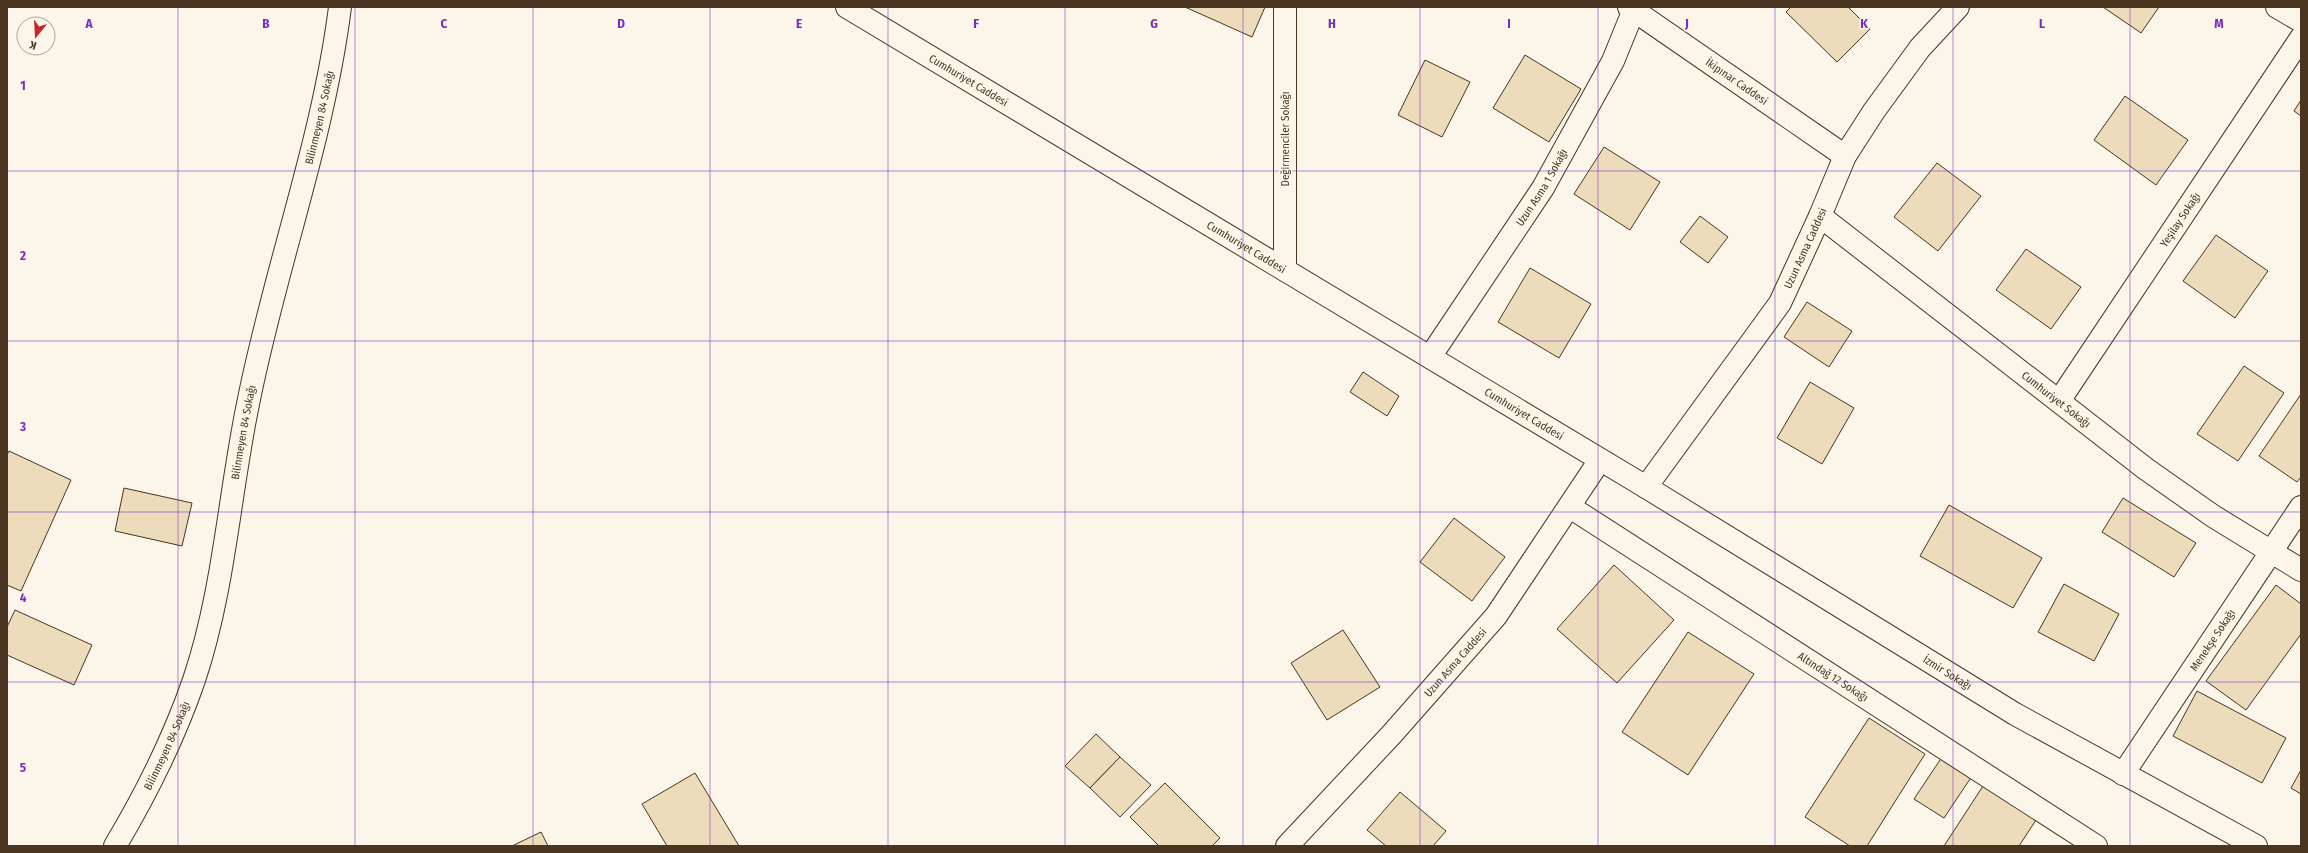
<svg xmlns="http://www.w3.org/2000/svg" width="2308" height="853" font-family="'Fira Sans Condensed',sans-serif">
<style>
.building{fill:#ecdcbc;stroke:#4a3520}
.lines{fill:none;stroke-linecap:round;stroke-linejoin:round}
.minor-casing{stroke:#4a3520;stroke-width:24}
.minor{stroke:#fbf6e9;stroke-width:22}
.grid{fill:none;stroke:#7b2cbf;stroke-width:1;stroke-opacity:0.55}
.labels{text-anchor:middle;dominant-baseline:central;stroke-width:3;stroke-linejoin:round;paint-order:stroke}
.street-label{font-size:11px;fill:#4a3520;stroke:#fbf6e9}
.grid-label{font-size:13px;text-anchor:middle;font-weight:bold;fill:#7b2cbf;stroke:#fbf6e9;stroke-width:3;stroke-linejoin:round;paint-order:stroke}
</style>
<rect width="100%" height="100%" fill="#fbf6e9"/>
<g class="building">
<path d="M 1185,7 L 1265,7 L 1252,37 Z"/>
<path d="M 1791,7 L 1848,7 L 1870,29 L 1837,62 L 1786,12 Z"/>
<path d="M 2103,7 L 2159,7 L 2141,33 Z"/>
<path d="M 1525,55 L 1581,89 L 1549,142 L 1493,108 Z"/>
<path d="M 1425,60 L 1470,82 L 1442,137 L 1398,115 Z"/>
<path d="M 2125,96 L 2188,140 L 2156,185 L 2094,140 Z"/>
<path d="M 2301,100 L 2301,116 L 2294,111 Z"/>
<path d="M 1604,147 L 1660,182 L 1630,230 L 1574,194 Z"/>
<path d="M 1937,163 L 1981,196 L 1938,251 L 1894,217 Z"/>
<path d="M 1700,216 L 1728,237 L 1708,263 L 1680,242 Z"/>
<path d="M 2216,235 L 2268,271 L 2235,318 L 2183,281 Z"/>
<path d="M 2026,249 L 2081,287 L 2051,329 L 1996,290 Z"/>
<path d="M 1530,268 L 1591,304 L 1559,358 L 1498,322 Z"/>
<path d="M 1807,302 L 1852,331 L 1829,367 L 1784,337 Z"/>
<path d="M 2244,366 L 2284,393 L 2238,461 L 2197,434 Z"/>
<path d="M 1363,372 L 1399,396 L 1387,416 L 1350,392 Z"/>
<path d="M 1810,382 L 1854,408 L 1822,464 L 1777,438 Z"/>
<path d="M 2301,394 L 2301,477 L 2297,482 L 2259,456 Z"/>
<path d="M 9,451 L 71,480 L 21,591 L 7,585 L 7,455 Z"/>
<path d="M 124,488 L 192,503 L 182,546 L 115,531 Z"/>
<path d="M 2123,498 L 2196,543 L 2174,577 L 2102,532 Z"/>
<path d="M 1949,505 L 2042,558 L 2013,608 L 1920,556 Z"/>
<path d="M 1454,518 L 1505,557 L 1472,601 L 1420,562 Z"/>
<path d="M 1614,565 L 1674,620 L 1617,683 L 1557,629 Z"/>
<path d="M 2064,584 L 2119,614 L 2094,661 L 2038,632 Z"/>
<path d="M 2276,585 L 2301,604 L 2301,634 L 2246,710 L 2206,681 Z"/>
<path d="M 15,610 L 92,645 L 74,685 L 7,655 L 7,627 Z"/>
<path d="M 1343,630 L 1380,687 L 1327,720 L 1291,663 Z"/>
<path d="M 1688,632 L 1754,674 L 1688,775 L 1622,732 Z"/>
<path d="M 2197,691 L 2286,738 L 2262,783 L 2173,736 Z"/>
<path d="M 1869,718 L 1925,754 L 1867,846 L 1850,846 L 1805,817 Z"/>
<path d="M 1096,734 L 1120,757 L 1090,788 L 1065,766 Z"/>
<path d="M 1120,757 L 1151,785 L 1120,817 L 1090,788 Z"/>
<path d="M 1942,757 L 1972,776 L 1944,818 L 1914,799 Z"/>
<path d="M 2301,770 L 2301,794 L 2291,788 Z"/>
<path d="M 695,773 L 739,846 L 667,846 L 642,804 Z"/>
<path d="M 1165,783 L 1220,838 L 1212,846 L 1159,846 L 1130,817 Z"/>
<path d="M 1983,786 L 2036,820 L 2019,846 L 1944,846 Z"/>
<path d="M 1400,792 L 1446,831 L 1433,846 L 1386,846 L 1367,830 Z"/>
<path d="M 541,832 L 548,846 L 512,846 Z"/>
</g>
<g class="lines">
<g class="minor-casing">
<g id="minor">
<path id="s1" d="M 847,7 L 1646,487 L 2015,714 L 2256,846"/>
<path d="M 1285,7 L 1285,270"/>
<path id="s2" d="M 1629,7 L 1845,156"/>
<path d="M 2277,7 L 2301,21"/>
<path id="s3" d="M 1820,216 L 2146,469 L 2213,516 L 2301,570"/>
<path id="s4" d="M 1430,357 L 1543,188 L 1613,61 L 1635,7"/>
<path id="s5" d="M 2059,401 L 2301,38"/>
<path id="s6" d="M 1646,487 L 1780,303 L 1820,216 L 1845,156 L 1874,111 L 1920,48 L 1958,7"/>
<path id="s7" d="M 1570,507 L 2096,846"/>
<path id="s8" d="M 2123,774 L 2301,507"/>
<path id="s9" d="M 115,846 C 146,794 174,738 194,680 C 224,591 229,496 248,404 C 274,271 323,142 340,7"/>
<path id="s10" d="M 1287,846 L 1392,734 L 1496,616 L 1600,460"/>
</g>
</g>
<use href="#minor" class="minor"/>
</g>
<path class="grid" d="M 178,7 L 178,846M 355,7 L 355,846M 533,7 L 533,846M 710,7 L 710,846M 888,7 L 888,846M 1065,7 L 1065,846M 1243,7 L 1243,846M 1420,7 L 1420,846M 1598,7 L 1598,846M 1775,7 L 1775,846M 1953,7 L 1953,846M 2130,7 L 2130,846M 7,171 L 2301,171M 7,341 L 2301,341M 7,512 L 2301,512M 7,682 L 2301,682"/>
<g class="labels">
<g class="street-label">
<text stroke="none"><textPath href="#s1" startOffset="142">Cumhuriyet Caddesi</textPath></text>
<text stroke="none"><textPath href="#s2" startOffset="131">İkipınar Caddesi</textPath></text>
<text stroke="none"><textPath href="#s9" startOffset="761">Bilinmeyen 84 Sokağı</textPath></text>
<text transform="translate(1285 139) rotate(-90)">Değirmenciler Sokağı</text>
<text stroke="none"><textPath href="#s4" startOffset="203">Uzun Asma 1 Sokağı</textPath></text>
<text stroke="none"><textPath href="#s5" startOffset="218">Yeşilay Sokağı</textPath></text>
<text stroke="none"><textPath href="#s1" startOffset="466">Cumhuriyet Caddesi</textPath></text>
<text stroke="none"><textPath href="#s6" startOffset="288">Uzun Asma Caddesi</textPath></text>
<text stroke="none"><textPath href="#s3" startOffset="299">Cumhuriyet Sokağı</textPath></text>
<text stroke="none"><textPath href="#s1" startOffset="790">Cumhuriyet Caddesi</textPath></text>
<text stroke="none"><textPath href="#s9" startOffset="437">Bilinmeyen 84 Sokağı</textPath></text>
<text stroke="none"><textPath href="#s8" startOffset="161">Menekşe Sokağı</textPath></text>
<text stroke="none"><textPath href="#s10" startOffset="249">Uzun Asma Caddesi</textPath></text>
<text stroke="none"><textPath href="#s1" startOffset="1286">İzmir Sokağı</textPath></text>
<text stroke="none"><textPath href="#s7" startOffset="313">Altındağ 12 Sokağı</textPath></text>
<text stroke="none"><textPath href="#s9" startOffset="113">Bilinmeyen 84 Sokağı</textPath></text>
</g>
</g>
<g class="grid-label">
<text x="89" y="28">A</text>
<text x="266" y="28">B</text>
<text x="444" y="28">C</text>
<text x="621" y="28">D</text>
<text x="799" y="28">E</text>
<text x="976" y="28">F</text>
<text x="1154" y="28">G</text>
<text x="1332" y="28">H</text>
<text x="1509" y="28">I</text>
<text x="1687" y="28">J</text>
<text x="1864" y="28">K</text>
<text x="2042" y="28">L</text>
<text x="2219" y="28">M</text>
<text x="23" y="90">1</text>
<text x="23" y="260">2</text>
<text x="23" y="431">3</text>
<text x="23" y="602">4</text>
<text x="23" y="772">5</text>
</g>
<rect width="2308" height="853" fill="none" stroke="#4a3520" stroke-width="16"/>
<g transform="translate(36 36) rotate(198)"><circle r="19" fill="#fbf6e9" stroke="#b4a999"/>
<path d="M0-3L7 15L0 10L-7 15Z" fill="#c62828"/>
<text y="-6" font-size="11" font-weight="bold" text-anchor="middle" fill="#4a3520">K</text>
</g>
</svg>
